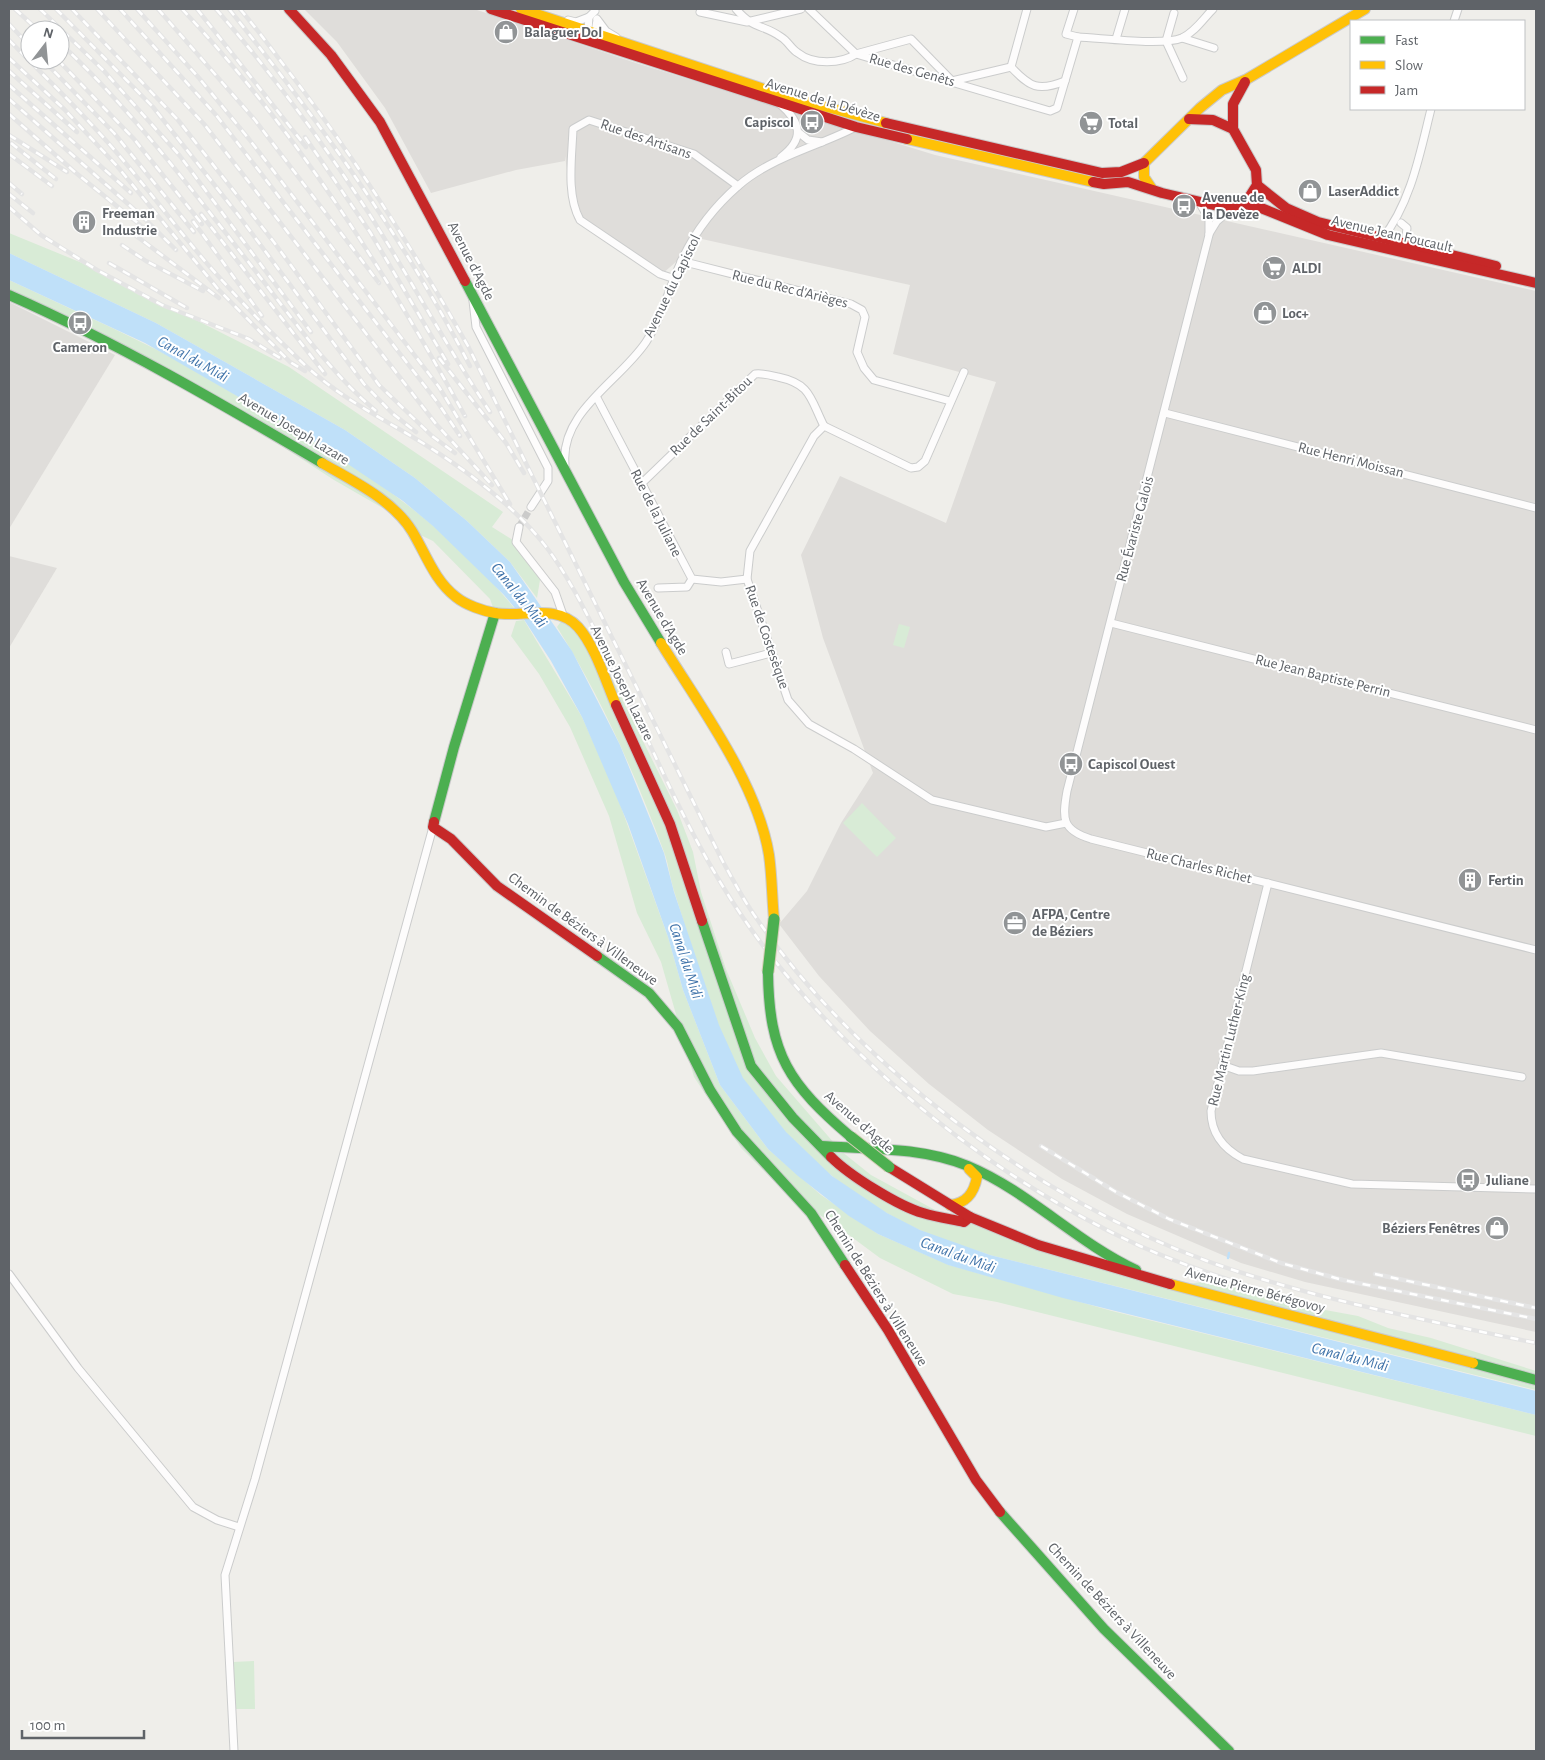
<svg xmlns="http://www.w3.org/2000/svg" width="1545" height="1760" font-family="'Alegreya Sans',sans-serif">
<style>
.industrial{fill:#dfddda}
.green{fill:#d8ebd6}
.water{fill:#bfe0f9}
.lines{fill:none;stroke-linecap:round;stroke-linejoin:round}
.stream{stroke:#bfe0f9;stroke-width:2.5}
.street-tunnel{stroke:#cbcbca;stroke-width:7;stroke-dasharray:7 3.5;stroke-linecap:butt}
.street-casing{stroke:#cbcccc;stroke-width:9}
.fast-casing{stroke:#cacacb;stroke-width:12}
.slow-casing{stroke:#cacacb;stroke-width:12}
.jam-casing{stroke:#cacacb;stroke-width:12}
.street{stroke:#fdfcfc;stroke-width:7}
.fast{stroke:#4caf50;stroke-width:10}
.slow{stroke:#ffc107;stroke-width:10}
.jam{stroke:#c62828;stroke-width:10}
.rail-casing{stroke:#e4e4e4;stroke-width:4.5}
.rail{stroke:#fff;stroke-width:2.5;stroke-dasharray:8;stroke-linecap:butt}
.fast-bridge-casing{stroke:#d7ceb8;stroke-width:13;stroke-linecap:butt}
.fast-bridge{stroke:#4caf50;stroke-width:11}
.labels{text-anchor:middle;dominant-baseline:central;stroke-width:4;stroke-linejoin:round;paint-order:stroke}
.poi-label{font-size:15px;font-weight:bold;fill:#5f6368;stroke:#fff;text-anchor:start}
.street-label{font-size:15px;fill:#5f6368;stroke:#fff}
.water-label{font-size:16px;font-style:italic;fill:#4174aa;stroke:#fff}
</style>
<rect width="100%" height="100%" fill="#efeeea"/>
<g class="industrial">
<path d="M 304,9 L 474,9 L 636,63 L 935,155 L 1536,291 L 1536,1332 L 1305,1282 L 1241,1263 L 1127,1214 L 1062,1179 L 988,1130 L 929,1084 L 870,1031 L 819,976 L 779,924 L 807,891 L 841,823 L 873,773 L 823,638 L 801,555 L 840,476 L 946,523 L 996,382 L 893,354 L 910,285 L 702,239 L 661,275 L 574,219 L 565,156 L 565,161 L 516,170 L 431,193 L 385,108 L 337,42 Z"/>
<path d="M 9,302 L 115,355 L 9,529 Z"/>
<path d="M 9,556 L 57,568 L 9,648 Z"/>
</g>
<g class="green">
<path d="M 9,233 L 87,265 L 289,367 L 481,497 L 503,512 L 492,527 L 516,542 L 541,574 L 537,598 L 510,562 L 467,521 L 415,478 L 345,430 L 156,323 L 9,253 Z"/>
<path d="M 9,280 C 53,301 99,321 143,343 C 181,361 218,385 255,406 C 349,460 446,522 514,608 L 505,612 L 495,613 L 490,599 L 433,541 L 412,531 L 393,514 L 334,480 L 221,407 L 9,295 Z"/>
<path d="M 524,620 L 582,717 L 616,793 L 668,937 L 683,990 L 720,1085 L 768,1149 L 821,1195 L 878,1234 L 949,1265 L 1112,1311 L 1536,1415 L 1536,1436 L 997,1302 L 953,1294 L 880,1258 L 830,1221 L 793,1200 L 741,1148 L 694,1077 L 661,962 L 637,913 L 609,816 L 570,727 L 539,674 L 511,636 L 516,621 Z"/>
<path d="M 562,620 L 585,628 L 602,658 L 677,810 L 693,852 L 701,892 L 726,969 L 755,1038 L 776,1076 L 841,1151 L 871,1175 L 946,1216 L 1176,1286 L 1201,1282 L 1229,1285 L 1287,1303 L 1358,1316 L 1388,1328 L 1431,1338 L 1536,1371 L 1536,1390 L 990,1255 C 967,1247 944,1241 922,1231 C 851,1199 785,1144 743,1079 C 733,1062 725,1042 718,1024 C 702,982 689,938 675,894 C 670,880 669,865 664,852 C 635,774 601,697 557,627 Z"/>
<path d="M 899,624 L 910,627 L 904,648 L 893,645 Z"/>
<path d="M 862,803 L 896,838 L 877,857 L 843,823 Z"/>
<path d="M 254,1661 L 255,1709 L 234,1709 L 233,1662 Z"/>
</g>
<path class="water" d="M 9,253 L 156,323 L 345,430 L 415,478 L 467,521 L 510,562 L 572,651 L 620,745 L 664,853 L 674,892 L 719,1025 L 743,1078 L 786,1132 L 832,1176 L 887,1213 L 920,1230 L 990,1255 L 1536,1391 L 1536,1415 L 1063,1298 L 948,1265 L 878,1234 L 849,1216 L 798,1176 L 768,1149 L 720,1085 L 683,990 L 668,937 L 628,824 L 582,717 L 551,661 L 523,618 L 504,595 L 433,526 L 403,501 L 303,434 L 145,343 L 9,280 Z"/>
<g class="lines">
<path class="stream" d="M 1228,1258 L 1229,1253"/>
<path class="street-tunnel" d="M 519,527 L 531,507"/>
<g class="street-casing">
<g id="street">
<path d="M 702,9 L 700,12 L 747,22 L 801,9"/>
<path d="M 736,9 C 754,30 763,24 781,37 C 788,41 791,49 798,53 C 813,65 841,64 856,54 L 1050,111 L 1057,108 L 1065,81"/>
<path d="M 809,9 L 856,54 L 911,39 L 952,81 L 1011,67"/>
<path d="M 1074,9 L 1066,34 L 1078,37"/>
<path d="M 1174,13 L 1166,41 L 1183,78"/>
<path d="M 597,19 L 606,31 L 616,37"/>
<path d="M 568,20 L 576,22 L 589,17"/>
<path d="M 1454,21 L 1458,9"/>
<path d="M 591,34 L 595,32 L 597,20"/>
<path d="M 590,35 L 588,30 L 589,17 L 595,11"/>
<path d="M 1182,38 L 1214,48"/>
<path d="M 1116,39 L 1125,9"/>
<path d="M 1011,67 C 1030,87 1038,92 1065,81 L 1078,37 C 1102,38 1162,46 1182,38 C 1195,32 1204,18 1213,9"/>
<path d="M 1011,67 L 1027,9"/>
<path d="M 780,104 C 801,122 805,139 781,157"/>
<path d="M 798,132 L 808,140 L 822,142"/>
<path d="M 1199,202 L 1209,219 L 1209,235 L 1067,791 C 1062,819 1062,830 1091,839 L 1536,950"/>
<path d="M 1401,223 L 1407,228 L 1405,245"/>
<path d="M 1209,234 L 1217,221 L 1231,209"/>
<path d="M 1382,239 C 1411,203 1420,153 1431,109"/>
<path d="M 681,261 L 851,304 L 862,310 L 865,317 L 857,352 L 864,368 L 874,380 L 950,401"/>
<path d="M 675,279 L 660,274 L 580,220 C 566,195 572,157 573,129 L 589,120 L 694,154 L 738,186"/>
<path d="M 473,301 L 476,327 L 548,468 L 548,481 L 531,507"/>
<path d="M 597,398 L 692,579 L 721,582 L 747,579"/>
<path d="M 1165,413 L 1536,508"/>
<path d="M 824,426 L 814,436 L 750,551 L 747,579 L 788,700 L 809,724 L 854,749 L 932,800 L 1046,827 L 1066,823"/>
<path d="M 824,426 L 911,468 L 918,467 L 925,461 L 964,372"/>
<path d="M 565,464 C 560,412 620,381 646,342 C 662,317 669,288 681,262 C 694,233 714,207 738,186 C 771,157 817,147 856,127"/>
<path d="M 641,484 L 755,374 C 763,373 770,375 778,377 C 811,384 810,398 824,426"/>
<path d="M 519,527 L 516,542 L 555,592 L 563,615"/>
<path d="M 658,588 L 687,587 L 692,579"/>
<path d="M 1111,623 L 1536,730"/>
<path d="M 726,652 L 729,664 L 771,653"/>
<path d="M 1268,883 L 1211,1111 C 1211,1134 1224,1149 1243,1159 L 1352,1184 L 1536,1189"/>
<path d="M 1222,1065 L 1239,1071 L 1253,1071 L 1381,1053 L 1522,1077"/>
<path d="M 9,1274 L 78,1368 L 193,1507 L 217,1520 L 239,1527"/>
<path d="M 234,1751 L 225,1575 L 255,1479 L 433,827"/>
</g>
</g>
<g class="fast-casing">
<g id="fast">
<path d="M 465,281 L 624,582 L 661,643"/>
<path d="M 9,295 C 118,343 220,403 322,463"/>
<path d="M 434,822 L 454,747 L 495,613"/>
<path d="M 702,921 L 751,1066 L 793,1118 L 831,1157"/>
<path d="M 597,956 L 649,993 L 678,1027 L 710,1090 L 737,1132 L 811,1213 L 845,1265"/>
<path d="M 768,972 C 769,1055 789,1084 851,1137"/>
<path d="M 821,1146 C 869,1149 922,1147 968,1166 C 1028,1191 1076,1242 1136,1270"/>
<path d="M 1473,1363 L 1536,1380"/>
<path d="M 1000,1512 L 1104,1629 L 1229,1751"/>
</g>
</g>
<g class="slow-casing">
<g id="slow">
<path d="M 521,9 L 779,94 L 886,123"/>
<path d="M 907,139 L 1093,182"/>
<path d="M 1152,189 L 1144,177 L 1144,163 L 1200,108 L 1222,90 L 1247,79 L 1365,9"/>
<path d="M 322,463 C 353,481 393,500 412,531 C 426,554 434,580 456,597 C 466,605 483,611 495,613 C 523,618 556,603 578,627 C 595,646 606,682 616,705"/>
<path d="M 661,643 C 699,705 757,782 769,855 C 772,876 772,898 774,919"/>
<path d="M 950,1205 C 967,1203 974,1193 977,1177 L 969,1169"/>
<path d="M 1170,1284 L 1473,1363"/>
</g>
</g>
<g class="jam-casing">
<g id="jam">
<path d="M 289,9 L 331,55 L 380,122 L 465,281"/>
<path d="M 491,9 L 856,127 L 907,139"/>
<path d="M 886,123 L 1102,173 L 1121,172 L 1144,163"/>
<path d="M 1233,129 L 1233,104 L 1245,82"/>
<path d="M 1093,182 L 1104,184 L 1128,182 L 1162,193 L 1231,209 L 1245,204 L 1257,185 L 1256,170 L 1233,129 L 1213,120 L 1189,119"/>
<path d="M 1257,185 L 1286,208 L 1318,222 L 1496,266"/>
<path d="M 1245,204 L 1261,208 L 1328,235 L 1536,283"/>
<path d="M 616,705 L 670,824 L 702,921"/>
<path d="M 434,822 L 433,827 L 451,839 L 497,886 L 597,956"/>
<path d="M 831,1157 C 849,1175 898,1206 923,1213 C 936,1217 950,1219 964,1222 L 970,1217"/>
<path d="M 889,1167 L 970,1217 L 1038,1245 L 1170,1284"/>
<path d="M 845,1265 L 888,1330 L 976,1480 L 1000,1512"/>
</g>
</g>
<use href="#street" class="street"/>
<use href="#fast" class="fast"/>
<use href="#slow" class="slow"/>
<use href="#jam" class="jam"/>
<g class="rail-casing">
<g id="rail">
<path d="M 15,9 L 38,30"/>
<path d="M 40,9 L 104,71 L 180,156 L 311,332"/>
<path d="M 56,9 L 153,107 L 239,216 L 364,384 L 392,413 L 416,432"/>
<path d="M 72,9 L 178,120 L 273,241 L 379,385 L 432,436 L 455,453"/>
<path d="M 97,9 L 204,124 L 436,424 L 492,485"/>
<path d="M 120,9 L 216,115 L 438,403 L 460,436"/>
<path d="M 137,9 L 199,78 L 249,139 L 439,387 L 510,504"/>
<path d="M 158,9 L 255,120 L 379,283"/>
<path d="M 182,9 C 296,130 385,271 465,416"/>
<path d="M 197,9 L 306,147"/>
<path d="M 216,9 C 271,72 322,141 368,212 C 410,278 447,347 490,412"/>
<path d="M 229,9 C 319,121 404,238 470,366"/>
<path d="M 240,9 C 257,29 273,51 289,72 C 356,159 414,251 468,346 L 722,860 C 733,880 744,901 757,919 C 858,1067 1039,1200 1207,1261 C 1313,1299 1425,1320 1536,1343"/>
<path d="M 9,24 L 30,46"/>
<path d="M 9,40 C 45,77 83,113 117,153 C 149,190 178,230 210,267 C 240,301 273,335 306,366 C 342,399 380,417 421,442 C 466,470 515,506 547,548 C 571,580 588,617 606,652 C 643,726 674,804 716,875 C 807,1031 976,1171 1140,1246 C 1185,1266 1231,1281 1278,1295"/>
<path d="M 60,43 C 134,112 195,194 257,273 C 292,318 332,375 376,411"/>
<path d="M 9,58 L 64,109 L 117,166 L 218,289 L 290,362 L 305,371"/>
<path d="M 43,60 L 114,133 L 194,232"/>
<path d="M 58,60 L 134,139 L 202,224"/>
<path d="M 9,71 L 77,132"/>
<path d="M 9,85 L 131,193"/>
<path d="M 9,99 L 144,218 L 176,250"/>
<path d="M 9,114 L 76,173 L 150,233"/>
<path d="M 9,135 L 67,172"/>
<path d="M 305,137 L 370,232 L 448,364"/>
<path d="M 11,143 L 56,179"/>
<path d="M 9,154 L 52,186"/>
<path d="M 9,183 L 22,194"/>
<path d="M 9,194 L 33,213"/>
<path d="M 9,207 L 41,235 L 97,270 L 162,305 L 249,339 L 280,358"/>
<path d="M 201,214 L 325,374"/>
<path d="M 193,221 L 262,316"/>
<path d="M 131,232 L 219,298"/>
<path d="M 122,245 L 146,261 L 203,291"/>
<path d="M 109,263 L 187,308"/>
<path d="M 439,358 L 506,443 L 524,473"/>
<path d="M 1041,1146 L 1116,1192 L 1169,1219 L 1281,1263 L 1343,1280 L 1536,1319"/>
<path d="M 1375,1274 L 1536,1308"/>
</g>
</g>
<use href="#rail" class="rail"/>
<g class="fast-bridge-casing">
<g id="fast-bridge">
<path d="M 768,972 L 774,919"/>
<path d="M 851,1137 L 889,1167"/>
</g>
</g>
<use href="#fast-bridge" class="fast-bridge"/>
</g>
<defs>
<g id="shop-disc" transform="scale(1.25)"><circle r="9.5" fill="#919496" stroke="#fff"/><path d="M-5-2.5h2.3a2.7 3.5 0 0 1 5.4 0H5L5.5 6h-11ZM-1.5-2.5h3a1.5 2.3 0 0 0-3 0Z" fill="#fff"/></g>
<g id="bus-disc" transform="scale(1.25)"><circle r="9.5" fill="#919496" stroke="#fff"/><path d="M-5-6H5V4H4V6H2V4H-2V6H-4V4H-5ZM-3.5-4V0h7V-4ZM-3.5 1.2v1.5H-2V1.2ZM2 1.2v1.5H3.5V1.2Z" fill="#fff"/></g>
<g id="supermarket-disc" transform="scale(1.25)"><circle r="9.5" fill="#919496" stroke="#fff"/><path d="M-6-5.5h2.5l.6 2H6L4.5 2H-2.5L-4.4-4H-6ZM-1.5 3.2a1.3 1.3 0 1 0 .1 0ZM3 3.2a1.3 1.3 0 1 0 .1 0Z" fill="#fff"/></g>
<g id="building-disc" transform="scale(1.25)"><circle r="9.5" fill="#919496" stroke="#fff"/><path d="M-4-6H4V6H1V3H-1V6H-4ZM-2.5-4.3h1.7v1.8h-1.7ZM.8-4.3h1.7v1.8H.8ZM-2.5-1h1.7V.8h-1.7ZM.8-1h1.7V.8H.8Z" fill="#fff"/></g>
<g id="office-disc" transform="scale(1.25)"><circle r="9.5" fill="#919496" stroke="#fff"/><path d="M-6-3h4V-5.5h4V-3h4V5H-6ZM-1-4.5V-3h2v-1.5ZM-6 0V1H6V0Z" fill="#fff"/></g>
</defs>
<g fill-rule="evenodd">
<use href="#shop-disc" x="506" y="32"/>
<use href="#bus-disc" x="812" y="122"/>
<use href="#supermarket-disc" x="1091" y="123"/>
<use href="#shop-disc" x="1310" y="191"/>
<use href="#bus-disc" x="1184" y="206"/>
<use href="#building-disc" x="84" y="222"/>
<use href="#supermarket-disc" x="1274" y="268"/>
<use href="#shop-disc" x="1265" y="313"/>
<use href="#bus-disc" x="80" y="323"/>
<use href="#bus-disc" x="1071" y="764"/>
<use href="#building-disc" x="1470" y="880"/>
<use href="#office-disc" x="1015" y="923"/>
<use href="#bus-disc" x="1468" y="1180"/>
<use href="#shop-disc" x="1497" y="1228"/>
</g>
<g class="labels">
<g class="poi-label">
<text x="524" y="32">Balaguer Dol</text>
<text x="794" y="122" text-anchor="end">Capiscol</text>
<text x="1108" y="123">Total</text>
<text x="1328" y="191">LaserAddict</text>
<text x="1202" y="197">Avenue de<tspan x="1202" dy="17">la Devèze</tspan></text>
<text x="102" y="213">Freeman<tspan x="102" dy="17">Industrie</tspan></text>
<text x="1292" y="268">ALDI</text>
<text x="1282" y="313">Loc+</text>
<text x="80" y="347" text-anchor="middle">Cameron</text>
<text x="1088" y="764">Capiscol Ouest</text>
<text x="1488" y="880">Fertin</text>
<text x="1032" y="914">AFPA, Centre<tspan x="1032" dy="17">de Béziers</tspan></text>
<text x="1486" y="1180">Juliane</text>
<text x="1480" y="1228" text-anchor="end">Béziers Fenêtres</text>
</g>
<g class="street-label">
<text transform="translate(912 70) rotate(16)">Rue des Genêts</text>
<text transform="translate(823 100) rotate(17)">Avenue de la Dévèze</text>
<text transform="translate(646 139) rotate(19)">Rue des Artisans</text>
<text transform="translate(1392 234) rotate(13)">Avenue Jean Foucault</text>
<text transform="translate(471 261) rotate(63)">Avenue d'Agde</text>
<text transform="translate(672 286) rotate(-64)">Avenue du Capiscol</text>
<text transform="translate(790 289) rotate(14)">Rue du Rec d'Arièges</text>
<text transform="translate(711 416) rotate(-44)">Rue de Saint-Bitou</text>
<text transform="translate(294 429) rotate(31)">Avenue Joseph Lazare</text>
<text transform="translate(1351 460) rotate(14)">Rue Henri Moissan</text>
<text transform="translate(656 513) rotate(63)">Rue de la Juliane</text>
<text transform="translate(1135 529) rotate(-75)">Rue Évariste Galois</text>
<text transform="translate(662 617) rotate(59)">Avenue d'Agde</text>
<text transform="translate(767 637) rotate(71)">Rue de Costesèque</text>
<text transform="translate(1323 676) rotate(14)">Rue Jean Baptiste Perrin</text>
<text transform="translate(622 683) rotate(64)">Avenue Joseph Lazare</text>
<text transform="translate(1199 866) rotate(14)">Rue Charles Richet</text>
<text transform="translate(583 929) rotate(36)">Chemin de Béziers à Villeneuve</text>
<text transform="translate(1229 1040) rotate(-76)">Rue Martin Luther-King</text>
<text transform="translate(859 1122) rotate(41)">Avenue d'Agde</text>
<text transform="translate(876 1288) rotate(58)">Chemin de Béziers à Villeneuve</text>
<text transform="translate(1255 1290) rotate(15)">Avenue Pierre Bérégovoy</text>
<text transform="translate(1112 1611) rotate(47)">Chemin de Béziers à Villeneuve</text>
</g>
<g class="water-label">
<text transform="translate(193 359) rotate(29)">Canal du Midi</text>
<text transform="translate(519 595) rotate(51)">Canal du Midi</text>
<text transform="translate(686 961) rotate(72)">Canal du Midi</text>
<text transform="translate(958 1255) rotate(20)">Canal du Midi</text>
<text transform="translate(1350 1357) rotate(14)">Canal du Midi</text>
</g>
</g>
<rect width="1545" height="1760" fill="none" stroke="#5f6368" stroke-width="20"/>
<rect x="1350" y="20" width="175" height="90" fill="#ffffff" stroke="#bfc1c3"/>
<rect x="1360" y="36" width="25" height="8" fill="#4caf50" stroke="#bfc1c3"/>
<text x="1395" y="45" font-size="15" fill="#5f6368">Fast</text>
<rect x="1360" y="61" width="25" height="8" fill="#ffc107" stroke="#bfc1c3"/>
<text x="1395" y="70" font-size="15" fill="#5f6368">Slow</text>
<rect x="1360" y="86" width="25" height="8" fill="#c62828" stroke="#bfc1c3"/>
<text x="1395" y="95" font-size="15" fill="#5f6368">Jam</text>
<g transform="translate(45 45) rotate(16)"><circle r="24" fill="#ffffff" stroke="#bfc1c3"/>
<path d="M0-4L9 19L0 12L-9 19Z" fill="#919496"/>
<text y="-8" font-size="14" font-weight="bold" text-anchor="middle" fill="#5f6368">N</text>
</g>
<path d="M22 1730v8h122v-8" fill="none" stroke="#5f6368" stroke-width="2.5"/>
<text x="30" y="1730" font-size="15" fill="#5f6368" stroke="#ffffff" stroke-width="4" paint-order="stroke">100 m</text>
</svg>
